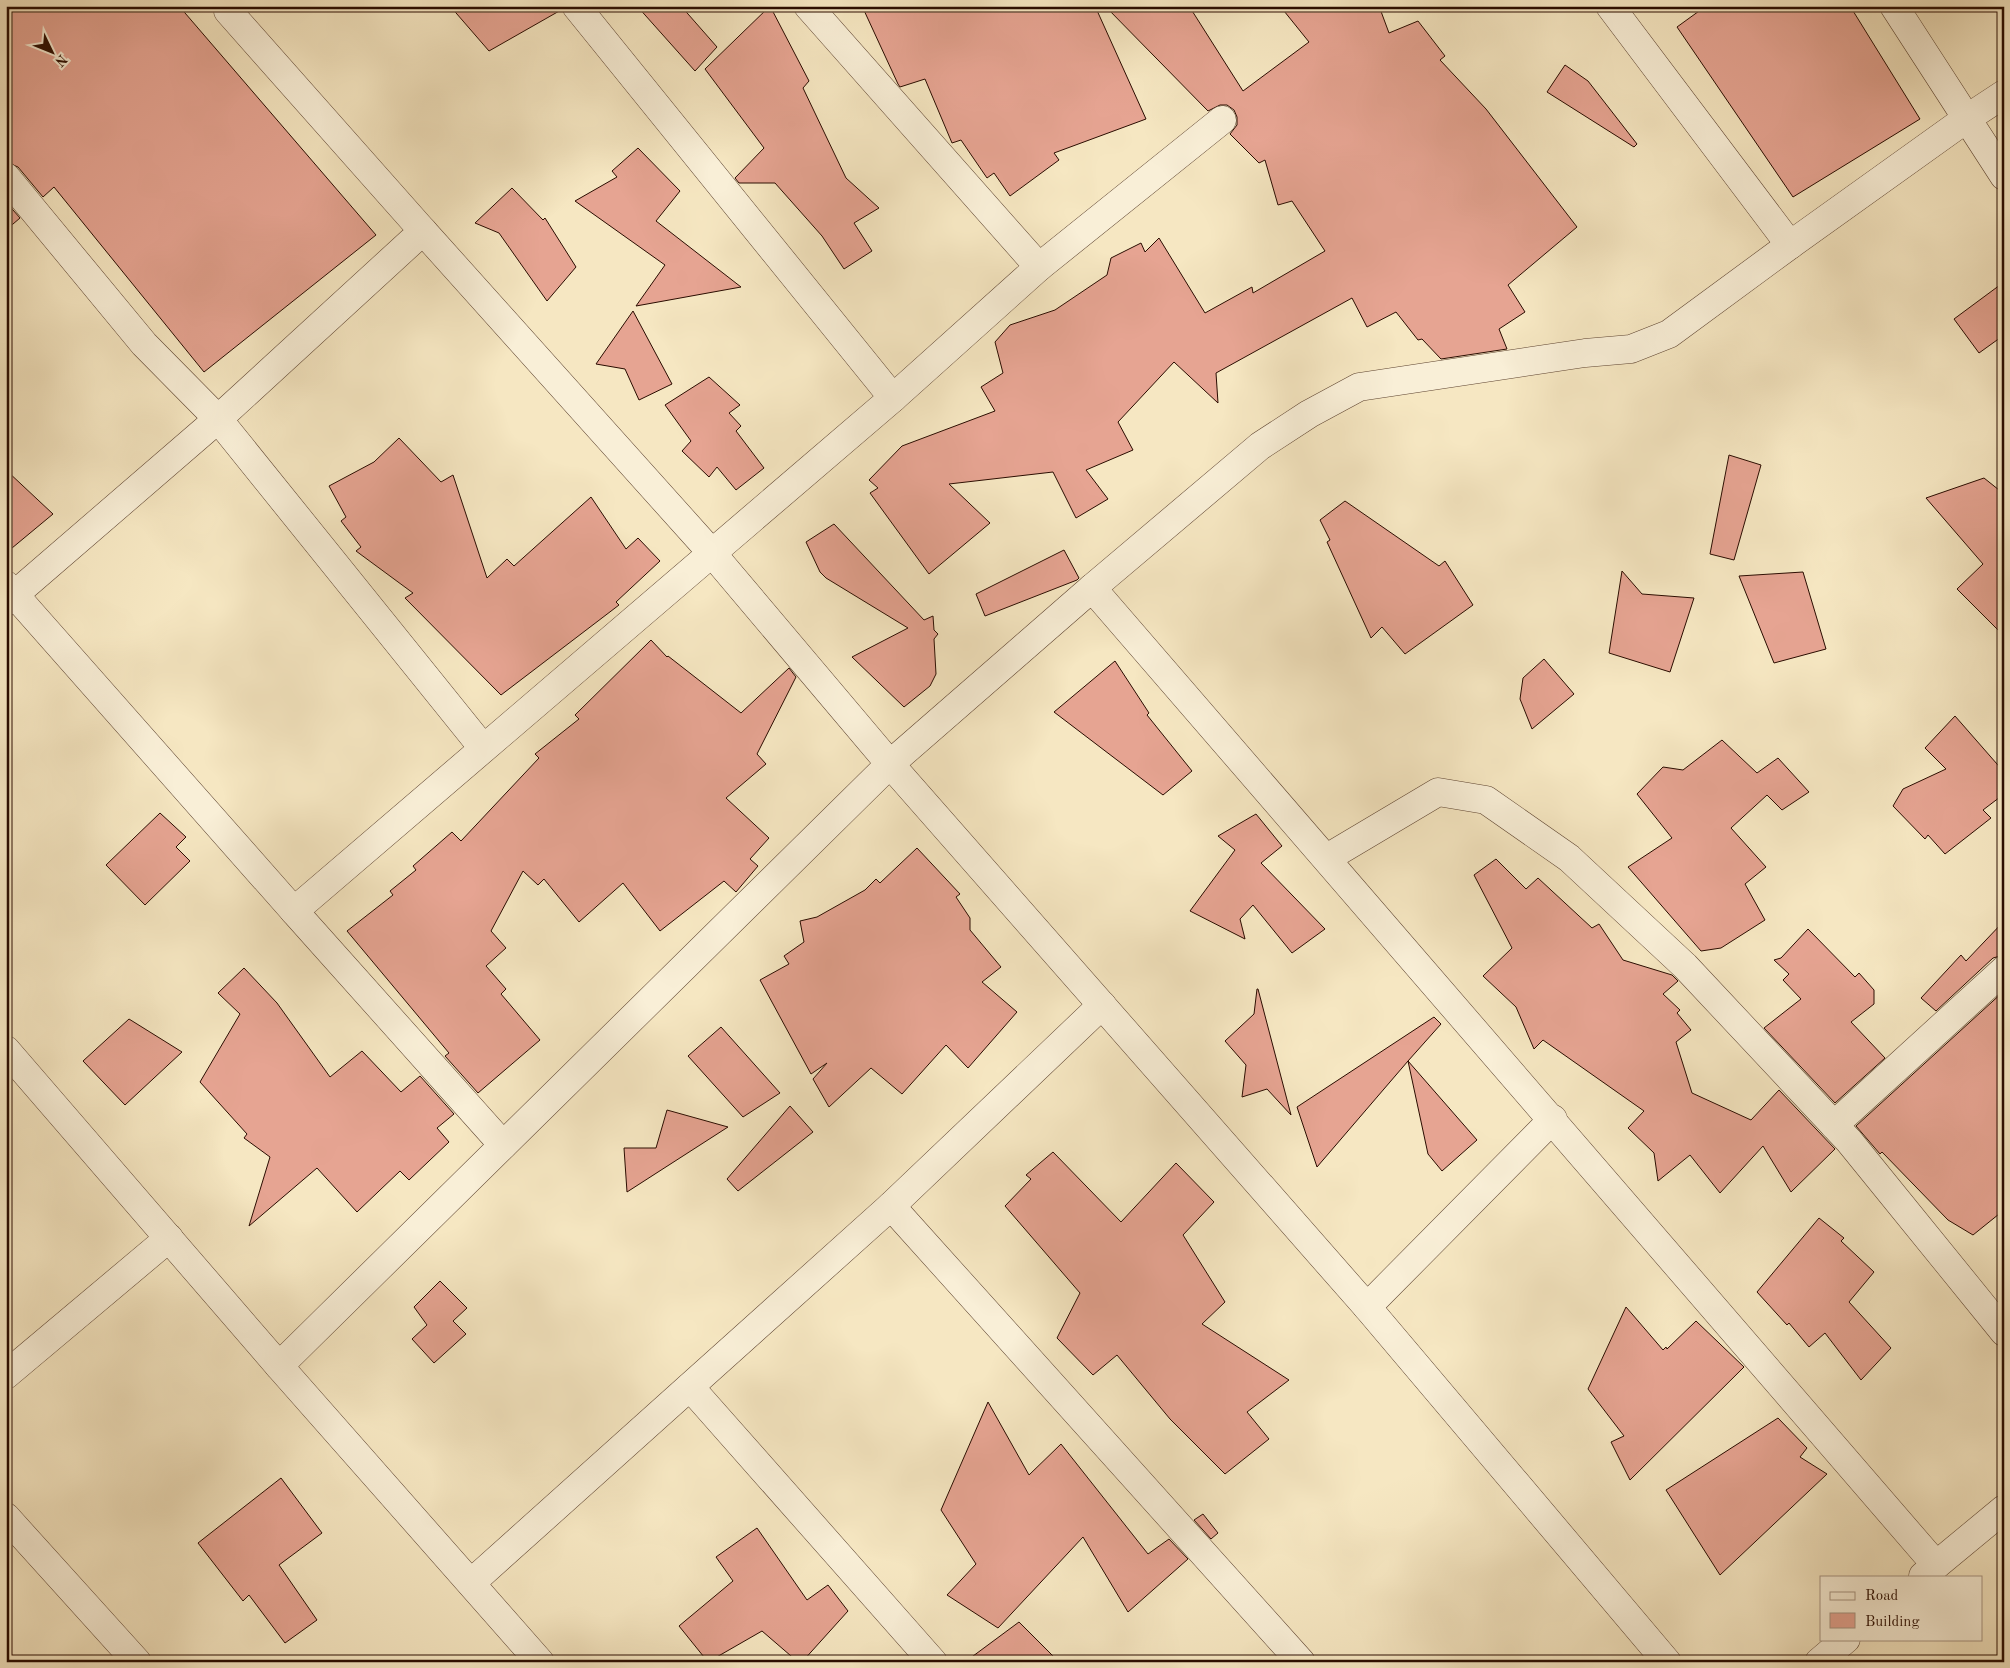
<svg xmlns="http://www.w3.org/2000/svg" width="2010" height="1668" font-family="'Old Standard TT',serif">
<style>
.building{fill:#e6a492;stroke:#2a0c00}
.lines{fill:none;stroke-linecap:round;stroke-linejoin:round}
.minor-casing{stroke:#5d4330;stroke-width:29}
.minor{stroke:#f9efd7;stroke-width:28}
</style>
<rect width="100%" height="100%" fill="#f6e7c2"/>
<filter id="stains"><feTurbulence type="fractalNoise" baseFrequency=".004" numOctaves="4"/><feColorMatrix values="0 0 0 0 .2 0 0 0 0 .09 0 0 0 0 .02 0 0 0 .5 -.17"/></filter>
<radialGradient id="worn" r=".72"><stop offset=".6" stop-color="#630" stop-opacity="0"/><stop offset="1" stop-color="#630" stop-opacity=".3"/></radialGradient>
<g class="building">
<path d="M 6,6 L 179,6 L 376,235 L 204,372 L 54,187 L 43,197 L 18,167 L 6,162 Z"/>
<path d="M 450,6 L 561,6 L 561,10 L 489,51 Z"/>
<path d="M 637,6 L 681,6 L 717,47 L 695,71 Z"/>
<path d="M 770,6 L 809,81 L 803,88 L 846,178 L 879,208 L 854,223 L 872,251 L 844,269 L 822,236 L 775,183 L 739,183 L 735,178 L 764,148 L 705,69 Z"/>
<path d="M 862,6 L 1095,6 L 1146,119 L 1054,153 L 1059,160 L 1010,196 L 994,173 L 987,178 L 961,140 L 952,143 L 925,79 L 900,87 L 898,84 Z"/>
<path d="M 1105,6 L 1189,6 L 1243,91 L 1309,42 L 1280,6 L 1379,6 L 1389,33 L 1418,21 L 1445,56 L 1440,60 L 1486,109 L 1577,227 L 1508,285 L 1525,312 L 1499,329 L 1507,349 L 1441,359 L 1422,339 L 1418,340 L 1396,312 L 1367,327 L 1352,298 L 1216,373 L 1218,403 L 1174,362 L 1118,422 L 1133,450 L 1086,470 L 1108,499 L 1076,518 L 1053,472 L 949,484 L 990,523 L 929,574 L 870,493 L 878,488 L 869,480 L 902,446 L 995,411 L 981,387 L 1003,373 L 995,342 L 1010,325 L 1055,310 L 1107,275 L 1111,258 L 1141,243 L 1145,252 L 1159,238 L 1205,313 L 1252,287 L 1253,293 L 1325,251 L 1292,201 L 1278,205 L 1265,160 L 1259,163 L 1230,134 L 1237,125 L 1237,117 L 1234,110 L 1227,105 L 1220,105 L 1208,111 Z"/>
<path d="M 1706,6 L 1850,6 L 1920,119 L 1793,197 L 1677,27 Z"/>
<path d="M 1565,65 L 1588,81 L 1637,144 L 1634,147 L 1547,92 Z"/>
<path d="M 638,148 L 680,191 L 656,221 L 741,287 L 636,306 L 665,265 L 575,201 L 617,177 L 612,171 Z"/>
<path d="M 512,188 L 543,220 L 545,218 L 576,267 L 547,301 L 499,233 L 475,223 Z"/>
<path d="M 6,202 L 20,218 L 6,230 Z"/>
<path d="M 2004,282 L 2004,335 L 1979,353 L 1954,319 Z"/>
<path d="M 633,311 L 672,384 L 639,400 L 625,369 L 596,364 Z"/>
<path d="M 709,377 L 740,405 L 729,413 L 741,426 L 736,431 L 764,468 L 736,490 L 717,467 L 709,477 L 682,451 L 691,441 L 665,405 Z"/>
<path d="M 399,438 L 441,482 L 453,475 L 487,578 L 507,559 L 514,566 L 591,497 L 626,549 L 638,538 L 660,561 L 616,602 L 619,605 L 501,695 L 405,598 L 413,593 L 356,551 L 361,547 L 341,521 L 346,517 L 329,486 L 374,462 Z"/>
<path d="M 1729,455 L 1761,465 L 1734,560 L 1710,554 Z"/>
<path d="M 6,470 L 53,514 L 6,553 Z"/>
<path d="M 1984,478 L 2004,494 L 2004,636 L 1957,589 L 1983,564 L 1926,498 Z"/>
<path d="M 1345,501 L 1439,566 L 1445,561 L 1473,605 L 1405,654 L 1382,627 L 1371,638 L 1327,542 L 1330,540 L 1320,520 Z"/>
<path d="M 834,524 L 924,620 L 933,616 L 934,630 L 938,634 L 934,639 L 936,674 L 930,686 L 904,707 L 852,657 L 908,628 L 826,578 L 820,572 L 806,542 Z"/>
<path d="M 1064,550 L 1079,578 L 1077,580 L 985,616 L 976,594 Z"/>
<path d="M 1622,571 L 1642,594 L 1694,598 L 1670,672 L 1609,653 Z"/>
<path d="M 1803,572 L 1826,649 L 1774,663 L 1739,576 Z"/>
<path d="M 651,640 L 667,657 L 668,656 L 741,713 L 789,668 L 796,677 L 757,754 L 766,764 L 726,798 L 769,838 L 750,859 L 758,866 L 736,892 L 724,881 L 660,931 L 623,883 L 579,922 L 544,879 L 538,885 L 523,871 L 491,931 L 506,948 L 486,966 L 506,989 L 501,994 L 540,1040 L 478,1093 L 445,1056 L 449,1053 L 347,931 L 393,895 L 390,891 L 416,870 L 413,866 L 452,832 L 461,841 L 539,758 L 535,754 L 579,719 L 575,715 Z"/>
<path d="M 1544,659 L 1574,694 L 1532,729 L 1520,699 L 1523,678 Z"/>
<path d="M 1115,661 L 1149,713 L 1147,715 L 1192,771 L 1163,795 L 1054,712 Z"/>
<path d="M 1955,716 L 2004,772 L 2004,794 L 1983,810 L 1991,818 L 1945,854 L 1928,835 L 1925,839 L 1893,806 L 1903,789 L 1946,769 L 1925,748 Z"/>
<path d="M 1722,740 L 1757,773 L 1778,758 L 1809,792 L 1782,810 L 1767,795 L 1731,828 L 1766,867 L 1745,884 L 1765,920 L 1721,948 L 1701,951 L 1628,867 L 1672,838 L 1637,794 L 1663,767 L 1683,770 Z"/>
<path d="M 160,813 L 186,837 L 176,847 L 190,861 L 145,905 L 106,865 Z"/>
<path d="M 1256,814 L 1282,846 L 1261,863 L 1325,929 L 1292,953 L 1253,905 L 1240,919 L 1245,939 L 1190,911 L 1235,850 L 1218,836 Z"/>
<path d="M 917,848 L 960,894 L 956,897 L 970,918 L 970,930 L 1001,967 L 982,982 L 1017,1012 L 968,1068 L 946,1045 L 902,1094 L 871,1068 L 829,1107 L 813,1079 L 827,1063 L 811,1074 L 760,980 L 789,964 L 784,956 L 804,942 L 800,921 L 817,917 L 865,890 L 876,879 L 880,883 Z"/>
<path d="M 1496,859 L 1526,889 L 1538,878 L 1592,928 L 1599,924 L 1623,960 L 1672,975 L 1678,981 L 1663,994 L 1680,1010 L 1677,1013 L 1691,1030 L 1676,1042 L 1692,1093 L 1751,1120 L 1779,1090 L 1835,1149 L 1791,1192 L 1763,1146 L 1720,1193 L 1690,1155 L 1658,1181 L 1654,1153 L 1628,1128 L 1644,1111 L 1543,1040 L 1534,1049 L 1516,1007 L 1483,976 L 1512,948 L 1474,875 Z"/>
<path d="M 2004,921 L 2004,955 L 1993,958 L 1936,1011 L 1921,998 L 1961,955 L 1966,961 Z"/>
<path d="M 1808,929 L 1855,977 L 1859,973 L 1874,990 L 1874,1004 L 1851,1022 L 1885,1058 L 1835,1103 L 1764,1028 L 1801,999 L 1783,980 L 1789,974 L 1774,960 L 1781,958 Z"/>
<path d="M 244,968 L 277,1003 L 330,1077 L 362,1051 L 401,1092 L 420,1076 L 454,1114 L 437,1128 L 449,1142 L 409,1180 L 400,1171 L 357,1212 L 317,1168 L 249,1226 L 270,1157 L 244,1138 L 247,1134 L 200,1082 L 240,1014 L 218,993 Z"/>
<path d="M 1257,989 L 1258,989 L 1291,1115 L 1267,1089 L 1242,1097 L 1246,1065 L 1225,1041 L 1254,1014 Z"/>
<path d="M 2004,991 L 2004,1210 L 1973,1235 L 1948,1220 L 1882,1152 L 1880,1154 L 1856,1126 Z"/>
<path d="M 1434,1017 L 1441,1024 L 1408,1061 L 1477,1140 L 1442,1171 L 1428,1154 L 1408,1061 L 1317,1167 L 1297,1107 Z"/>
<path d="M 129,1019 L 182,1052 L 125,1105 L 83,1061 Z"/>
<path d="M 721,1027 L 780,1093 L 743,1117 L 688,1056 Z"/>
<path d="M 790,1106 L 813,1132 L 738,1191 L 727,1179 Z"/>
<path d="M 667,1110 L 728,1127 L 627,1192 L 624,1148 L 656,1148 Z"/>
<path d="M 1053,1152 L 1121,1222 L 1176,1163 L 1214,1202 L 1183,1235 L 1225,1302 L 1202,1324 L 1289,1380 L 1247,1412 L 1269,1439 L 1225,1474 L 1170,1419 L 1117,1355 L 1093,1375 L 1057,1338 L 1080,1293 L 1005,1206 L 1031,1179 L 1026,1175 Z"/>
<path d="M 1819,1218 L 1844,1238 L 1841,1241 L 1874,1272 L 1849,1302 L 1891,1348 L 1861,1380 L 1825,1333 L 1809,1347 L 1789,1323 L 1787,1325 L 1757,1292 Z"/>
<path d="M 440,1281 L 467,1308 L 453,1321 L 466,1334 L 434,1363 L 412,1339 L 427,1325 L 414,1307 Z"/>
<path d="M 1626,1307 L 1663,1350 L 1666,1347 L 1667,1349 L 1696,1321 L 1744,1367 L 1630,1480 L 1611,1442 L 1624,1436 L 1588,1389 Z"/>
<path d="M 988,1402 L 1029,1475 L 1061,1444 L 1148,1554 L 1169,1539 L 1188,1559 L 1128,1612 L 1083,1537 L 998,1628 L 947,1595 L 976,1564 L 941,1510 Z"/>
<path d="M 1778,1418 L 1807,1448 L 1800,1457 L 1827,1474 L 1720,1575 L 1666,1490 Z"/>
<path d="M 281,1478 L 322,1533 L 279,1565 L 317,1620 L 285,1643 L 249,1595 L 243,1601 L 198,1543 Z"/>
<path d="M 1203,1514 L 1218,1533 L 1211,1539 L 1194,1520 Z"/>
<path d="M 757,1528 L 807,1600 L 828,1585 L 848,1611 L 802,1662 L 798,1662 L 762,1631 L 708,1662 L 679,1626 L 733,1581 L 716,1557 Z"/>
<path d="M 1019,1622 L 1059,1662 L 965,1662 Z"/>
</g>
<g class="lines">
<g class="minor-casing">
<g id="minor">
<path d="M 808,6 L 1039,267 L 893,398"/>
<path d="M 1610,6 L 1790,245 L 1966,119 L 2004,94"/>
<path d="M 1894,6 L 2004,176"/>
<path d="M 6,177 L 144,344 L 218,419 L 483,748"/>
<path d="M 1039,267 L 1222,120"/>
<path d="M 6,585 L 294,911 L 893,398 L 576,6"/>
<path d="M 1092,588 L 1260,446 L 1309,414 L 1359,387 L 1585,353 L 1631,349 L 1669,334 L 1790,245"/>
<path d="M 6,602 L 218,419 L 423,231 L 228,11"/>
<path d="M 1327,858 L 1438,792 L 1486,800 L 1569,858 L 1685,966 L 1849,1141 L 2004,1332"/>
<path d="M 294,911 L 503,1145"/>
<path d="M 6,1050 L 279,1366 L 540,1662"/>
<path d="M 1834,1125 L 2004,970"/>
<path d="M 891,1206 L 1102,1005"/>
<path d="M 1367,1307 L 1553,1119"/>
<path d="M 279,1366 L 890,764 L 711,552 L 423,231"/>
<path d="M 6,1375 L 169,1238"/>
<path d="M 690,1387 L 933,1662"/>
<path d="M 6,1517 L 137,1662"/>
<path d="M 1923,1576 L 2004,1509"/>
<path d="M 471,1583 L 891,1206 L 1301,1662"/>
<path d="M 1667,1662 L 1367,1307 L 890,764 L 1092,588 L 1936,1565"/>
<path d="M 1819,1662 L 1846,1639"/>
</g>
</g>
<use href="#minor" class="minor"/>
</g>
<rect width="2010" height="1668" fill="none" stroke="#f6e7c2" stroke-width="25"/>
<rect x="8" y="8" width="1995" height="1653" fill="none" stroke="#2a0c00" stroke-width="2.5"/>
<rect x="12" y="12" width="1985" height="1643" fill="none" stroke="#2a0c00"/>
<rect x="1820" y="1576" width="162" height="65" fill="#f9efd7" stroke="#a69481"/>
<rect x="1830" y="1592" width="25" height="8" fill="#f9efd7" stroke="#a69481"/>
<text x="1865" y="1600" font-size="15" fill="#2a0c00">Road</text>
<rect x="1830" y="1613" width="25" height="15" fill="#e6a492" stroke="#a69481"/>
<text x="1865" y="1626" font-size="15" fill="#2a0c00">Building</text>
<g transform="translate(52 52) rotate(133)" stroke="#f9efd7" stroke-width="4" paint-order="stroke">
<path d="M0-4L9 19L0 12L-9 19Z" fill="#2a0c00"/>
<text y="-8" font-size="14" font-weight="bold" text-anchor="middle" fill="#2a0c00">N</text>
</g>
<rect width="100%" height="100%" filter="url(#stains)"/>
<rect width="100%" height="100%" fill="url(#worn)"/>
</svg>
